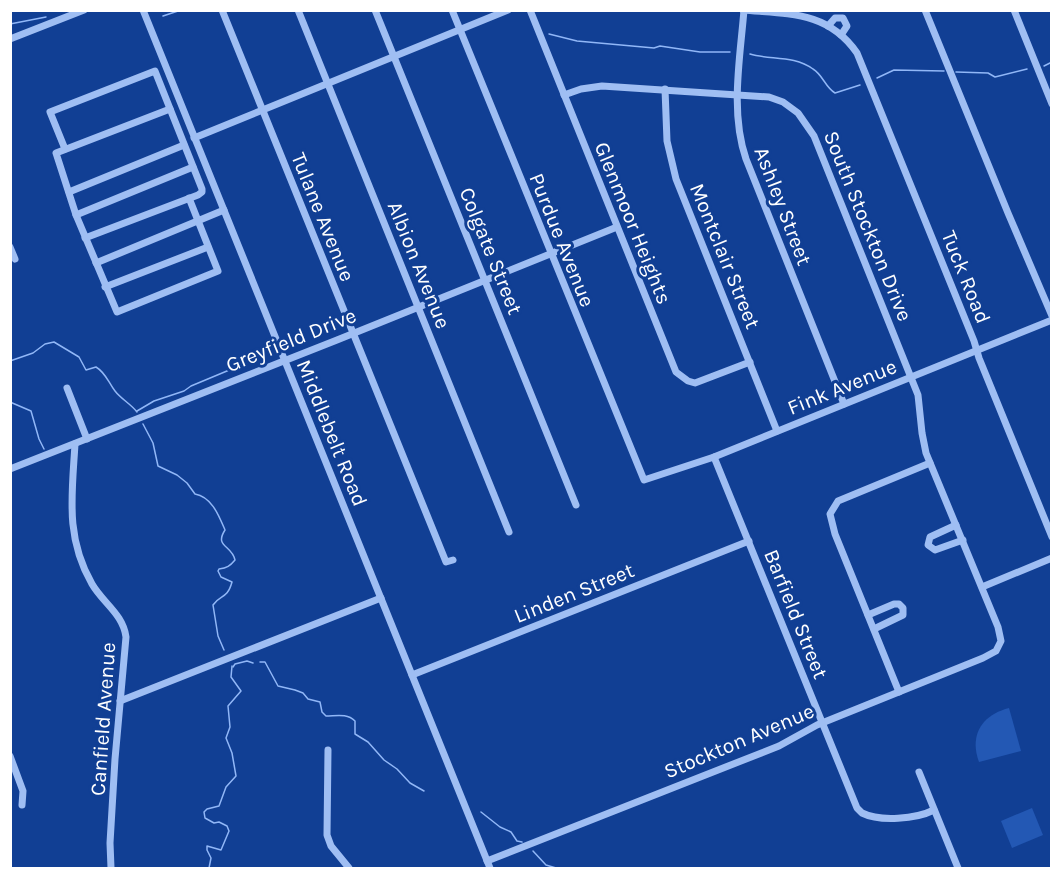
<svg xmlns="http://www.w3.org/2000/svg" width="1062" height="879" font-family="Karla,sans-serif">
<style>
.green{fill:#2358b4}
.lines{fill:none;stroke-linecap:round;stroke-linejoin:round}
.stream{stroke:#91b7f7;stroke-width:1.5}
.minor{stroke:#9fbef3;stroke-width:7}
.labels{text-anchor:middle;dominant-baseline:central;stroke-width:6;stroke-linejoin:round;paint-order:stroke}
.street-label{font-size:21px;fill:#fff;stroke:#113f94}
</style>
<rect width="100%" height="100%" fill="#113f94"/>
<g class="green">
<path d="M 1009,708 L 1021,751 L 979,762 C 969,735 982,715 1009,708 Z"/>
<path d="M 1032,808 L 1043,835 L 1012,848 L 1001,821 Z"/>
</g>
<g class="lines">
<g class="stream">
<path d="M 163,16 L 181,10"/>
<path d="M 10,24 L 46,17"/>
<path d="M 549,34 L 577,41 L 654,48 L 660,46 L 700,52 L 730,52"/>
<path d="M 750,54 C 770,60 794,55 813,69 C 823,75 825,87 835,93 L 860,85"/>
<path d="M 1044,66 L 1052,62"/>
<path d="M 956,72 L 988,73 L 995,77 L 1027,69"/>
<path d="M 877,78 L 894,70 L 944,71"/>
<path d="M 10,361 L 33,353 L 45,344 L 54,342 L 79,357 L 86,370 L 96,367 C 106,373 108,382 115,391 C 121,399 131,404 137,412"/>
<path d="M 10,402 L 31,411 L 39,439 L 44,449"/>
<path d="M 137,411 L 154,401 L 184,391 L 191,386 L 263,356"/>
<path d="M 143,424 L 153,443 L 158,466 L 177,475 L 187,483 L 195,494 C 212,497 219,516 225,530 C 214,547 232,545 235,560 C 230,566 227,568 219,569 L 218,571 L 221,577 L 232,582 C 227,600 220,594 213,605 L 218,636 L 224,650"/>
<path d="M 260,662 L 265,662 L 278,686 L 295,690 L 303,693 L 308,699 L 320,702 L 322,712 L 326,716 C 336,716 347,713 355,721 L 355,734 L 368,742 L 384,760 L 397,769 L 410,783 L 424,791"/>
<path d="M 233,667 L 235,664 L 247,661 L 253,663"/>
<path d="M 481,812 L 500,827 L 511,832 L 517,841 L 522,842"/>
<path d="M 533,851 L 546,865 L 556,868"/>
<path d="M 209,868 L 211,858 L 207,850 L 207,846 L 221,850 L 229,831 L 227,826 L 219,822 L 214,823 L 205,818 L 204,812 L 207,809 L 219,806 L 226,787 L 236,776 L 232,753 L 226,738 L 230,727 L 228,706 L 241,691 L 231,677 L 232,666"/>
</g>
<g class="minor">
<path d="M 143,10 L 490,868"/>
<path d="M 222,10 L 444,557 L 446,562 L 453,560"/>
<path d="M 298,10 L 509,532"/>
<path d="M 375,10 L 576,505"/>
<path d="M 452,10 L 644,480 L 714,457 L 1052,320"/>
<path d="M 530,10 L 676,372 L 688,381 L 695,383 L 750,362"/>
<path d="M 743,10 C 788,14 828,11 857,53 L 974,341 L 979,358 L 1052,537"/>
<path d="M 744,10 C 740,59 730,112 746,159 L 844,404"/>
<path d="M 925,10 L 1008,213 L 1052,316"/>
<path d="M 1014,10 L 1052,104"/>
<path d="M 828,26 L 835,18 L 843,18 L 847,26 L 841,35"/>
<path d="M 10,39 L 84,10"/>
<path d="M 665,89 L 667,141 L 676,179 L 777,431"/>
<path d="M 170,109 L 56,153 L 76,215 L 117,312 L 218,271 L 189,198"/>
<path d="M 194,138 L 508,10"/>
<path d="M 65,149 L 50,112 L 155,71 L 202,189 L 202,192 L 198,195 L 85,238"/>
<path d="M 69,192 L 184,145"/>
<path d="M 76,215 L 193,167"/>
<path d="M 10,247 L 15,259"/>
<path d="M 96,263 L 224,210"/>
<path d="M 105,287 L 208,247"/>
<path d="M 67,388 L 87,439"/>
<path d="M 75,444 C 72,495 65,537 92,584 C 103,603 123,614 126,637 L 115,759 L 110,843 L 111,868"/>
<path d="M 714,457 L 857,808 L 862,813 C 880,822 916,819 934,810"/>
<path d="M 10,469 L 337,340 L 617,227"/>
<path d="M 956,525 L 930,537 L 928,545 L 935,550 L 963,540"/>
<path d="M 982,587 L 1052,558"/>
<path d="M 868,615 L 894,604 L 899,604 L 903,608 L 903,615 L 874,629"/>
<path d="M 412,675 L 749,541"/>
<path d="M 899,692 L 835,534 L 830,514 L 838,501 L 930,463"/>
<path d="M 120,701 L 381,598"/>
<path d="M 328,750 L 327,835 L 331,846 L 349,868"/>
<path d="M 10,756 L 23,791 L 22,805"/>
<path d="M 919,772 L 958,868"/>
<path d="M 487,861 L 779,746 L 817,725 L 983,658 L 996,651 L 1001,641 L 998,627 L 926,453 L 922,433 L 918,395 L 814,136 L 798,113 L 783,102 L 769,97 L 602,86 L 581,89 L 564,95"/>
</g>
</g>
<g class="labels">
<g class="street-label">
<text transform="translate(783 206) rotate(69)">Ashley Street</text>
<text transform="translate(323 217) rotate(68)">Tulane Avenue</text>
<text transform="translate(633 223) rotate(68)">Glenmoor Heights</text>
<text transform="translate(868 226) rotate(68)">South Stockton Drive</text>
<text transform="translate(562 240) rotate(68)">Purdue Avenue</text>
<text transform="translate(491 251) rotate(68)">Colgate Street</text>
<text transform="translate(725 256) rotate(68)">Montclair Street</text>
<text transform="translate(419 265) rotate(68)">Albion Avenue</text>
<text transform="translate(966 277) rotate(68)">Tuck Road</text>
<text transform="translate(291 340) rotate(-22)">Greyfield Drive</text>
<text transform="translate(842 387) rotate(-22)">Fink Avenue</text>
<text transform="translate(332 433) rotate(68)">Middlebelt Road</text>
<text transform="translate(574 593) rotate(-22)">Linden Street</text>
<text transform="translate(796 614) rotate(68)">Barfield Street</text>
<text transform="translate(103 719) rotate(-86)">Canfield Avenue</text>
<text transform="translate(739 741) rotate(-23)">Stockton Avenue</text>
</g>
</g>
<rect width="1062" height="879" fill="none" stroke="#ffffff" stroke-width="24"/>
</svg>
